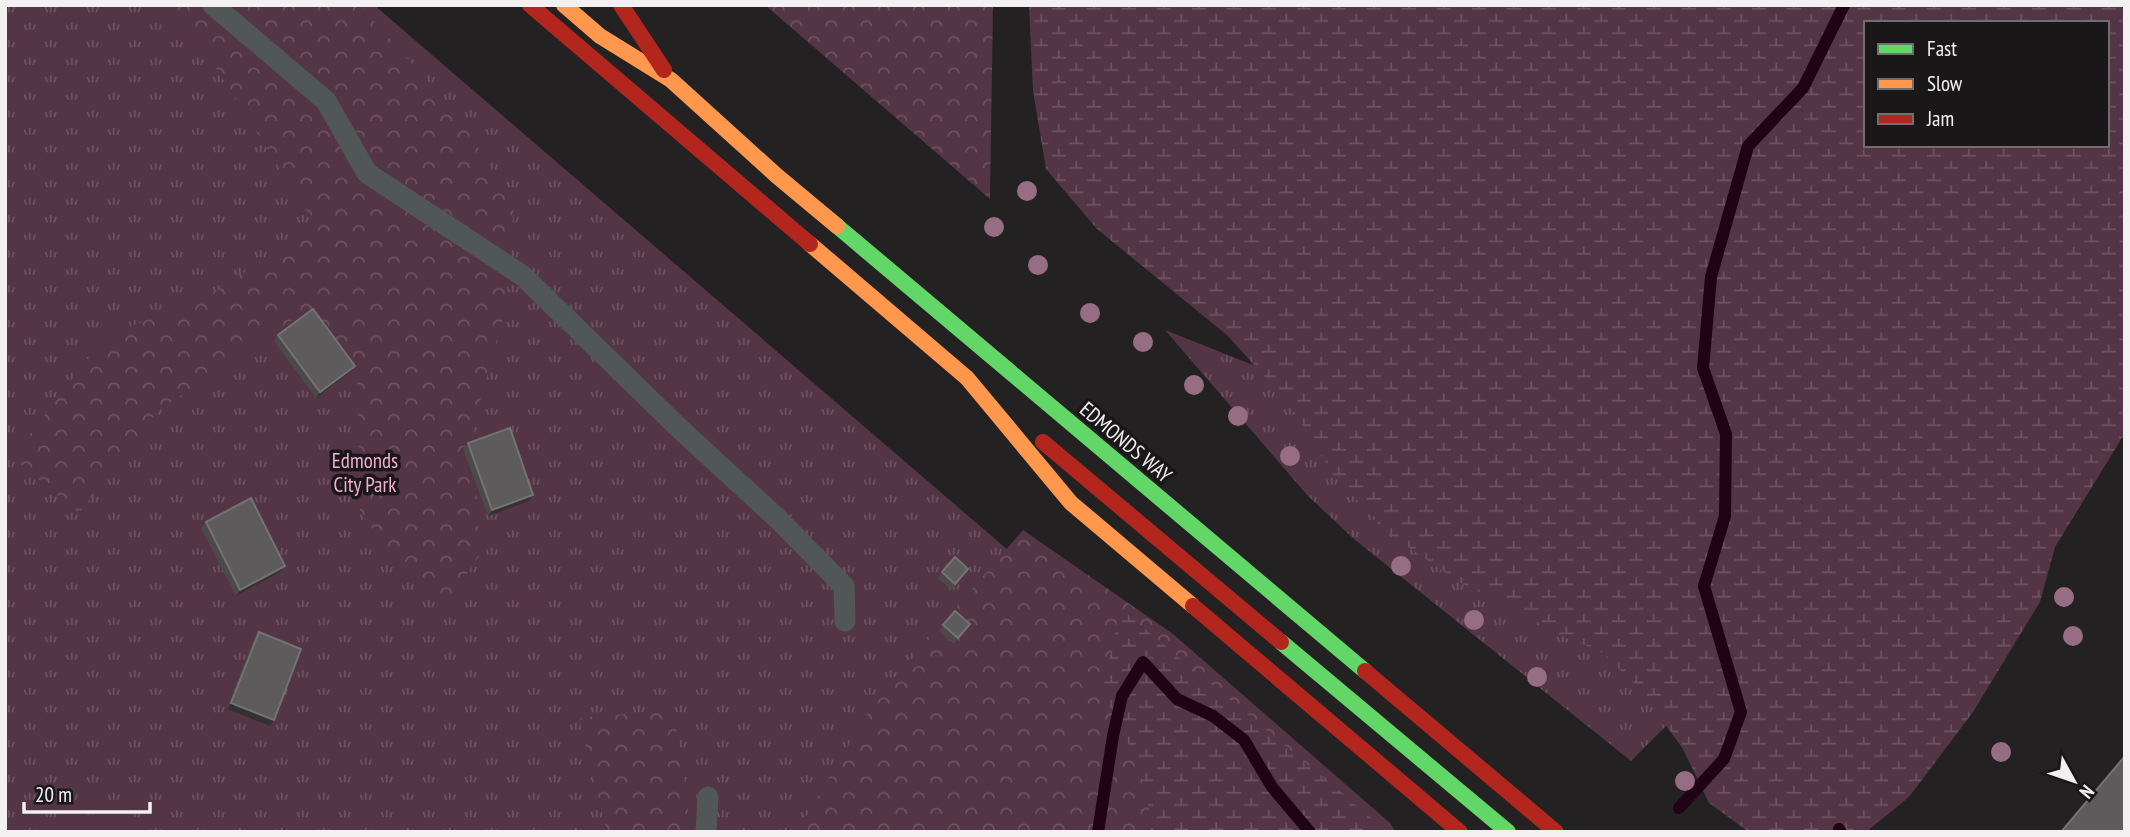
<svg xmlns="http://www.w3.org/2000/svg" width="2130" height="837" font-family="'PT Sans Narrow',sans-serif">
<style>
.grass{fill:url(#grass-tufts)}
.forest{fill:url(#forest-crowns)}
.wetland{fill:url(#wetland-marsh);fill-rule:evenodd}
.pitch{fill:#543546}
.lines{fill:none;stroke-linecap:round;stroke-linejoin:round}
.stream{stroke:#200314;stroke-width:12}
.lane{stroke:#515757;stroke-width:21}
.fast{stroke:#63d668;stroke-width:16}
.slow{stroke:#ff974d;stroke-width:16}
.jam{stroke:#b3261e;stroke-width:16}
.tree{fill:#966d83}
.wall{fill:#4b494a}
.shaded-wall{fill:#333132}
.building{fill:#5d5b5c;stroke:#747273;stroke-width:2}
.labels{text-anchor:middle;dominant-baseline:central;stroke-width:7;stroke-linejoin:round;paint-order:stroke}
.street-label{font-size:21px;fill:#f3f0f1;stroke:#1a1719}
.park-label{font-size:21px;fill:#f5acd2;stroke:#1a1719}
</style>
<defs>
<pattern id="grass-tufts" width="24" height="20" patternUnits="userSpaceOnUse" patternTransform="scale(1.75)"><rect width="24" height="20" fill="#543546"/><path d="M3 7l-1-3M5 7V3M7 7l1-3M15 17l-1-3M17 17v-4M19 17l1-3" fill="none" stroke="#6d5361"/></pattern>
<pattern id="forest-crowns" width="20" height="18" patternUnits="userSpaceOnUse" patternTransform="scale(1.75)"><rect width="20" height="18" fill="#543546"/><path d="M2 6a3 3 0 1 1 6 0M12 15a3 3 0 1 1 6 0" fill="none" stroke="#6d5361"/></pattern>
<pattern id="wetland-marsh" width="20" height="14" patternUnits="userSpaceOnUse" patternTransform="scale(1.75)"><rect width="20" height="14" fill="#543546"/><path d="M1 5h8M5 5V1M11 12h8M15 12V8" fill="none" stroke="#6d5361"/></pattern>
</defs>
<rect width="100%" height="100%" fill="#232122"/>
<g class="grass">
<path d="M 5,5 L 374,5 L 1109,637 L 873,832 L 5,832 Z"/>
<path d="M 1165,330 L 1354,405 L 1682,710 L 1631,761 L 1354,539 L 1307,495 Z"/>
</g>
<g class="forest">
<path d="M 166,5 L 359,5 L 454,110 L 514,205 L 504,314 L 474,423 L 479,556 L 449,600 L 404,576 L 360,511 L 357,373 L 308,309 L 158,411 L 79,513 L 12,457 L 105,337 L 215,292 L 315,224 L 209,57 Z"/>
<path d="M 765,5 L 993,5 L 990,199 Z"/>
<path d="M 1023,530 L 1173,634 L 1390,823 L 1396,832 L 797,832 L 872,705 Z"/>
<path d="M 673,710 L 688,802 L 687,832 L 607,832 L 579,718 Z"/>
</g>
<g class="wetland">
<path d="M 1029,5 L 2125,5 L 2125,433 L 2055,547 L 2040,602 L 1973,712 L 1909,797 L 1866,832 L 1749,832 L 1709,803 L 1683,749 L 1659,716 L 1639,688 L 1600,651 L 1551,632 L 1527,615 L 1459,582 L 1385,531 L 1332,473 L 1290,405 L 1228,336 L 1097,229 L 1046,169 L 1033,91 ZM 1866,23 L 2107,23 L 2107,145 L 1866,145 Z"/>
<path d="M 1120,608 L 1388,832 L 1151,832 L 1147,791 L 1130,747 L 1102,693 Z"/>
</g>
<path class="pitch" d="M 128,811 L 148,832 L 60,832 L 75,816 Z"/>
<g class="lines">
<g class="stream">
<path d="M 1679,808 L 1724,759 L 1741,712 L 1704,586 L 1725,516 L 1726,434 L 1703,368 L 1711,277 L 1748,146 L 1803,88 L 1844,5"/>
<path d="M 1839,829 L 1841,832"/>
<path d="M 1098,832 L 1113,736 L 1122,696 L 1143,662 L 1177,699 L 1213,716 L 1244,740 L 1272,787 L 1310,832"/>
</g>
<g class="lane">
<path d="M 213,5 L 326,101 L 367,173 L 523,276 L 680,429 L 778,519 L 844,586 L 845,621"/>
<path d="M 706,832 L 708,797"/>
</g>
<g class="fast">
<path d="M 837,226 L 1365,671"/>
<path d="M 1281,642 L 1508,832"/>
</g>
<g class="slow">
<path d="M 564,5 L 600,36 L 671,80 L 777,176 L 837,226"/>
<path d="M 810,244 L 967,378 L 1071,503 L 1193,606"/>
</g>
<g class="jam">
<path d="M 530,5 L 810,244"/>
<path d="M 621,5 L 664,70"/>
<path d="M 1043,442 L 1281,642"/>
<path d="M 1193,606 L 1460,832"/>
<path d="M 1365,671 L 1556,832"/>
</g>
</g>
<g class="tree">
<circle cx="1027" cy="191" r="10"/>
<circle cx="994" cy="227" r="10"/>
<circle cx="1038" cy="265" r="10"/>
<circle cx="1090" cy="313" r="10"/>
<circle cx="1143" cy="342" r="10"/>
<circle cx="1194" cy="385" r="10"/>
<circle cx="1238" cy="416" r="10"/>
<circle cx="1290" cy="456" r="10"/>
<circle cx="1401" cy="566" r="10"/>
<circle cx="2064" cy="597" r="10"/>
<circle cx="1474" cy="620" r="10"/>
<circle cx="2073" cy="636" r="10"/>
<circle cx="1537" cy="677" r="10"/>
<circle cx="2001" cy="752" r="10"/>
<circle cx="1685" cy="781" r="10"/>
</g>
<g class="wall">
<path d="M 278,335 L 351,371 L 316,398 L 274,341 Z"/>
<path d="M 468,443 L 533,495 L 529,501 L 488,516 L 463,449 Z"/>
<path d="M 206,522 L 285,566 L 280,572 L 236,596 L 201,528 Z"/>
<path d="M 942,572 L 964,575 L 951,590 L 938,578 Z"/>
<path d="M 970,624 L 954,644 L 939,631 L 943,625 Z"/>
<path d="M 259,632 L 274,720 L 270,726 L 227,709 L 254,638 Z"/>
</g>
<g class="shaded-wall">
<path d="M 355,366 L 351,371 L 316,398 L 320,392 Z"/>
<path d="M 533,495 L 529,501 L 488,516 L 492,510 Z"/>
<path d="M 285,566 L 280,572 L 236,596 L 240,590 Z"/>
<path d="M 231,703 L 274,720 L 270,726 L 227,709 Z"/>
</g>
<g class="building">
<path d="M 313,309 L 355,366 L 320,392 L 278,335 Z"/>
<path d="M 510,428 L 533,495 L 492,510 L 468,443 Z"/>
<path d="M 251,498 L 285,566 L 240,590 L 206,522 Z"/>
<path d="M 955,557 L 968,569 L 955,584 L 942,572 Z"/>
<path d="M 955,611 L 970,624 L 958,638 L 943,625 Z"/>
<path d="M 259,632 L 301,649 L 274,720 L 231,703 Z"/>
<path d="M 2125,756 L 2125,832 L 2061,832 Z"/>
</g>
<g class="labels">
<g class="street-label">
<text transform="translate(1126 442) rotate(40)">EDMONDS WAY</text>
</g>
<g class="park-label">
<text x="365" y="460">Edmonds<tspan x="365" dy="24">City Park</tspan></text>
</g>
</g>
<rect width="2130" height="837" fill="none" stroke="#f3f0f1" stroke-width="14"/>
<rect x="1864" y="21" width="245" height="126" fill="#1a1719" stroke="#716e6f" stroke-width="2"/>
<rect x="1878" y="44" width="35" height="10" fill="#63d668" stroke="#716e6f" stroke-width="2"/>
<text x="1927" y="56" font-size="21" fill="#f3f0f1">Fast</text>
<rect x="1878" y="79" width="35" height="10" fill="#ff974d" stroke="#716e6f" stroke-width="2"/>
<text x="1927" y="91" font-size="21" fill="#f3f0f1">Slow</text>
<rect x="1878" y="114" width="35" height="10" fill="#b3261e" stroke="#716e6f" stroke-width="2"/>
<text x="1927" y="126" font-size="21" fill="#f3f0f1">Jam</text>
<g transform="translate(2074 781) rotate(130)" stroke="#1a1719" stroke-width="5" paint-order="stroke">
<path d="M0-5L12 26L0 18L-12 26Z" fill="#f3f0f1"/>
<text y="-10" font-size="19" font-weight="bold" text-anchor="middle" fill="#f3f0f1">N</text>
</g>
<path d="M24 802v10h126v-10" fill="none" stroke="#f3f0f1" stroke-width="3.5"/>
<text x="35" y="802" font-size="21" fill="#f3f0f1" stroke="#1a1719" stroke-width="5" paint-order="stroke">20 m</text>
</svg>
